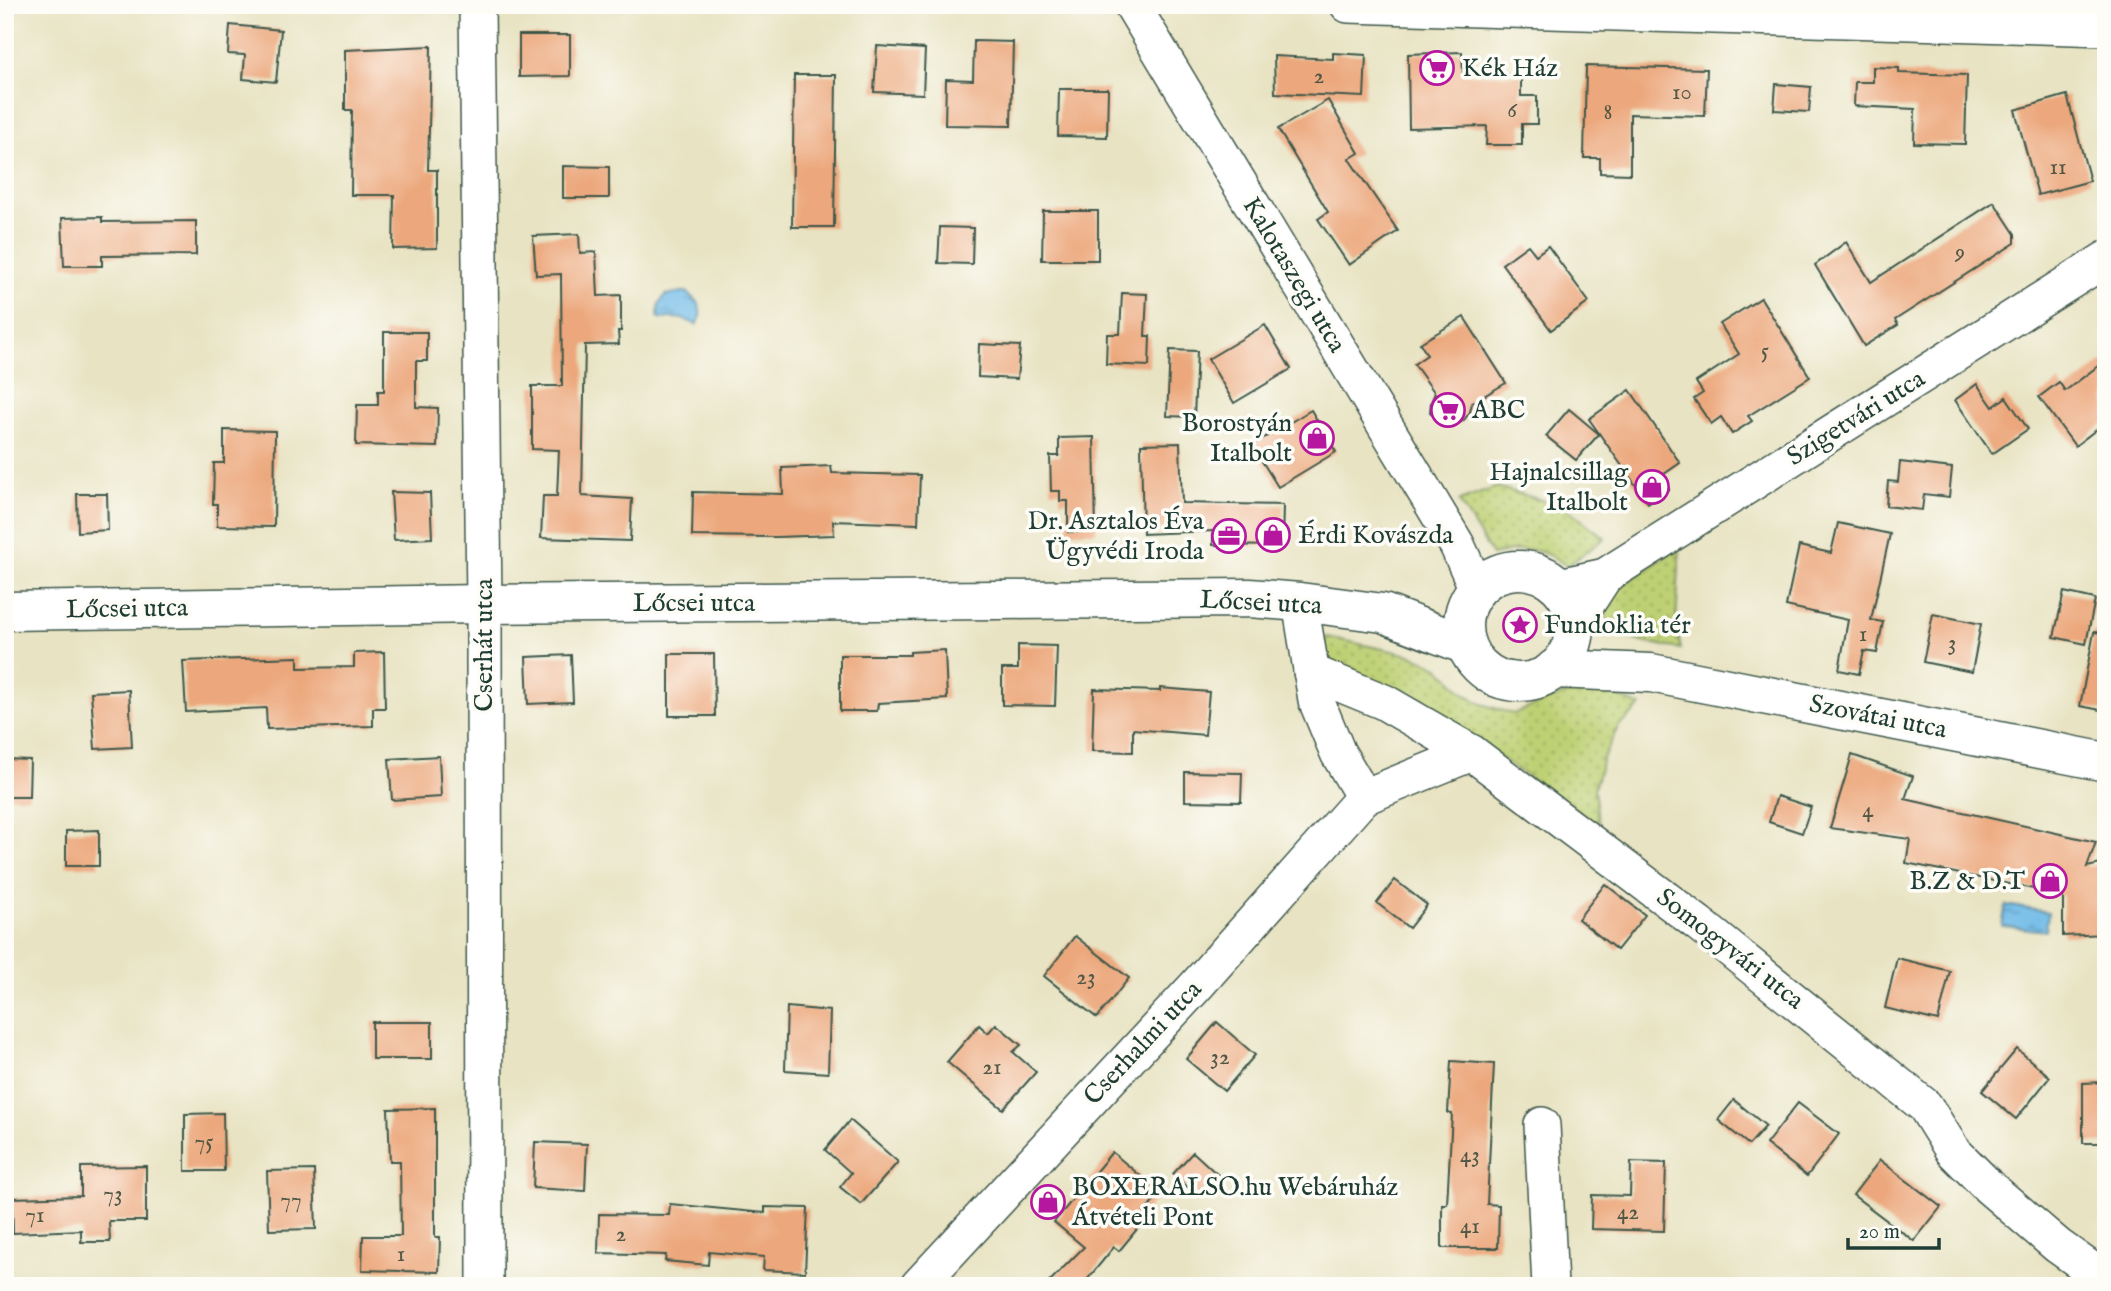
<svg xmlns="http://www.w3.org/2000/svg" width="2111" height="1291" font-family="'IM FELL English',serif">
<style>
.grass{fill:url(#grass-dots);stroke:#6e8654;stroke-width:2}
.water{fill:url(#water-ripples);stroke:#467b8e;stroke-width:2}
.building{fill:#eca77c}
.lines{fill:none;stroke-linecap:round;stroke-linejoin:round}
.minor-casing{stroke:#3d5649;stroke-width:38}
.tertiary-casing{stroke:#3d5649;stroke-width:41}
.minor{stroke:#fff;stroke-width:35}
.tertiary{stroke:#fff;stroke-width:38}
.labels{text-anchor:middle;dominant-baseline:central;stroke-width:7;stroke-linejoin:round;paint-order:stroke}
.number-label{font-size:23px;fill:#525846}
.poi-label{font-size:26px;fill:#1f3d34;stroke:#fdfcf7;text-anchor:start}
.street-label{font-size:26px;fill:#1f3d34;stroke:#fdfcf7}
</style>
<defs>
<pattern id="grass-dots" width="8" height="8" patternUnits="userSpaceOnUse" patternTransform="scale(1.75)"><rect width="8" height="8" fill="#bed073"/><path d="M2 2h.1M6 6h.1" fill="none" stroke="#9aaa5f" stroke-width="1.8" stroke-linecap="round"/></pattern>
<pattern id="water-ripples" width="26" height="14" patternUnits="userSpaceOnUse" patternTransform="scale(1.75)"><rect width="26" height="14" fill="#6db9e7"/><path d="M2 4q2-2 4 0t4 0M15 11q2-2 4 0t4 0" fill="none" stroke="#5998bc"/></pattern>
</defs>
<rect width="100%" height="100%" fill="#fdfcf7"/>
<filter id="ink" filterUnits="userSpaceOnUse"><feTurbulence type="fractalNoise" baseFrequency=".0143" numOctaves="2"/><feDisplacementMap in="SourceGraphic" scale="14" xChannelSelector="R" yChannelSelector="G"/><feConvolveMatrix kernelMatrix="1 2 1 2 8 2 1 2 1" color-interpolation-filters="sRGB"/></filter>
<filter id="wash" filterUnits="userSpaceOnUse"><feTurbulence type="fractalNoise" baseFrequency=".00686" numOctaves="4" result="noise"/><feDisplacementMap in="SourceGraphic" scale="28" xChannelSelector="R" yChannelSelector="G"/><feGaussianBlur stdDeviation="1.57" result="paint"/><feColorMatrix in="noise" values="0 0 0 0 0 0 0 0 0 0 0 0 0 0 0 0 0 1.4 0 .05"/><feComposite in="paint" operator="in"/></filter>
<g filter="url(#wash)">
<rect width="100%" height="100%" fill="#e8e3c2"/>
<g class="grass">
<path d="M 1497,487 L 1565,507 L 1605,538 L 1567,566 C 1537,545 1525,548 1492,555 L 1459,501 Z"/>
<path d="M 1680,547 L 1676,623 L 1681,649 C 1649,643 1600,642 1603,598 Z"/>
<path d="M 1327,637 L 1411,655 L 1439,667 L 1463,692 L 1482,704 L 1513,714 L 1562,695 L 1588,691 L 1607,692 L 1641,706 L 1618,727 L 1603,758 L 1594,789 L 1599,826 L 1415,699 L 1332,664 L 1320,646 Z"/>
</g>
<g class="water">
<path d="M 682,292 L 687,292 L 699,304 L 701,317 L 696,325 C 686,318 674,317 662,319 L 658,317 L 659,304 L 666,295 Z"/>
<path d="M 2006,905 L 2048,912 L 2046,931 L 2002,926 Z"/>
</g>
<g id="blocks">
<g class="building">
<path d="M 230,25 L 281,30 L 276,82 L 243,79 L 245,55 L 228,54 Z"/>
<path d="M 519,35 L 570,35 L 570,76 L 519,77 Z"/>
<path d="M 974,41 L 1013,42 L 1011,126 L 945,125 L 946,79 L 973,80 Z"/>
<path d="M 431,46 L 428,170 L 437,170 L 437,248 L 393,249 L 394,195 L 351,195 L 352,110 L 345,110 L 345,50 Z"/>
<path d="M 877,46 L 925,49 L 923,94 L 874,92 Z"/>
<path d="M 1462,52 L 1463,74 L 1521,75 L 1521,96 L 1537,96 L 1537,124 L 1522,124 L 1522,145 L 1486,145 L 1487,126 L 1409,128 L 1408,54 Z"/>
<path d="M 1333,53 L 1366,55 L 1364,97 L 1275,93 L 1274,56 L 1333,59 Z"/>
<path d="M 1586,66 L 1707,69 L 1705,116 L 1630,114 L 1630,174 L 1600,173 L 1600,158 L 1584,158 Z"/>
<path d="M 1873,67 L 1899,68 L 1899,73 L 1967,75 L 1965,144 L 1914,143 L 1915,109 L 1854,106 L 1855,82 L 1873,82 Z"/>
<path d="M 794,75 L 836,75 L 834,227 L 792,227 Z"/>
<path d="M 1776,84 L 1811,87 L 1809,112 L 1774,110 Z"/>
<path d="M 1059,89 L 1108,89 L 1107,137 L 1058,136 Z"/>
<path d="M 2067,95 L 2090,181 L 2038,195 L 2015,110 Z"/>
<path d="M 1328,100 L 1359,153 L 1349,159 L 1398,231 L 1349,265 L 1318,219 L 1328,212 L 1278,129 Z"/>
<path d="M 563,166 L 609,167 L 609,198 L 563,198 Z"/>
<path d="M 1994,202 L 2015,234 L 2015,243 L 1895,320 L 1898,325 L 1864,346 L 1815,265 L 1846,242 L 1871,282 Z"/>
<path d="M 1043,211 L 1098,211 L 1098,260 L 1042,260 Z"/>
<path d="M 102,217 L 102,222 L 196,221 L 196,255 L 102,256 L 102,266 L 64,266 L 62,218 Z"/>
<path d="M 940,227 L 973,228 L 972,264 L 938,263 Z"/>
<path d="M 579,234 L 580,253 L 596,252 L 598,296 L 621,295 L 621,331 L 618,331 L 619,344 L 585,345 L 582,496 L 632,499 L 630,541 L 541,538 L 543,496 L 557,496 L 559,450 L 532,449 L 532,386 L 562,386 L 561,274 L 536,275 L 533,236 Z"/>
<path d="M 1528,245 L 1536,255 L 1548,246 L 1589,302 L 1551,330 L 1502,264 Z"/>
<path d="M 1122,293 L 1147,294 L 1145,336 L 1150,336 L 1149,366 L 1106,364 L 1107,334 L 1120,334 Z"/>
<path d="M 1761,298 L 1810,377 L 1748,416 L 1752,421 L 1732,434 L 1721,417 L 1711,424 L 1694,399 L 1703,393 L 1696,382 L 1739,354 L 1720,324 Z"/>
<path d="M 1464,317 L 1506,383 L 1472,403 L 1470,412 L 1463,421 L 1453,426 L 1440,423 L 1430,412 L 1431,402 L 1435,393 L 1414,364 L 1427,355 L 1420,343 Z"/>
<path d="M 1265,325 L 1291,369 L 1234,403 L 1208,359 Z"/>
<path d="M 384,332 L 427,332 L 427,361 L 416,361 L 416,407 L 438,408 L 437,447 L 356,445 L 357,405 L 378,405 L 378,391 L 384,391 Z"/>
<path d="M 979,344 L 1020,346 L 1017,379 L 978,377 Z"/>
<path d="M 1170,350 L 1197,351 L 1194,417 L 1167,416 Z"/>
<path d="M 2106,360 L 2106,422 L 2075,446 L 2039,397 L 2059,382 L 2065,391 Z"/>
<path d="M 1977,384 L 1993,407 L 2006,397 L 2028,429 L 1992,454 L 1955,400 Z"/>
<path d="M 1630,390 L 1680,463 L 1660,477 L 1669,489 L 1648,503 L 1589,419 Z"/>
<path d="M 1569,409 L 1599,434 L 1576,460 L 1546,436 Z"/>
<path d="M 1311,410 L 1336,452 L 1278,487 L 1252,445 Z"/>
<path d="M 224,430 L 275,431 L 274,527 L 217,526 L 217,504 L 213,504 L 214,463 L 224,463 Z"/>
<path d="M 1094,437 L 1096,532 L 1068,532 L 1068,501 L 1060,501 L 1060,491 L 1051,491 L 1050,456 L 1059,456 L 1059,438 Z"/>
<path d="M 1180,443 L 1182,503 L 1283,505 L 1282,546 L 1213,545 L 1213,531 L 1143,534 L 1141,444 Z"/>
<path d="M 1900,462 L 1952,468 L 1949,497 L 1924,494 L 1922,510 L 1886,506 L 1888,481 L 1898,482 Z"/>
<path d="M 831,466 L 832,473 L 920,475 L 918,524 L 833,521 L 834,535 L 776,537 L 692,536 L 693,492 L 783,494 L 782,468 Z"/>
<path d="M 391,492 L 430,493 L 432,538 L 394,540 Z"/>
<path d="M 77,494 L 107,494 L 108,530 L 78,532 Z"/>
<path d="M 1838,523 L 1890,534 L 1871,620 L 1883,622 L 1877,653 L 1864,651 L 1859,674 L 1839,670 L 1848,620 L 1786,606 L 1799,546 L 1831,553 Z"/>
<path d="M 2064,592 L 2095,599 L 2086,644 L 2054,637 Z"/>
<path d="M 1933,614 L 1981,624 L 1972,672 L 1923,662 Z"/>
<path d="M 2094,632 L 2106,633 L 2106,711 L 2080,706 Z"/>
<path d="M 1018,645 L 1057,646 L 1055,706 L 1002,705 L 1002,669 L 1018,669 Z"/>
<path d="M 945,650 L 947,699 L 878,703 L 877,711 L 840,711 L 840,655 L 910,655 L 910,652 Z"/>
<path d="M 384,652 L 385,708 L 373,708 L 373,726 L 267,729 L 266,708 L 186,712 L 183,661 L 298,657 L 298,668 L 354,667 L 354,653 Z"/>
<path d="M 669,654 L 714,654 L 715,716 L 669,716 Z"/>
<path d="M 571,655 L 573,702 L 528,704 L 526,657 Z"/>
<path d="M 1160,688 L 1209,692 L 1205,735 L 1133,729 L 1133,752 L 1092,751 L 1094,689 L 1160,691 Z"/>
<path d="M 129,690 L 132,747 L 95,749 L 91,692 Z"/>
<path d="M 1852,755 L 1913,776 L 1905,799 L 2096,842 L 2087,867 L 2106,863 L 2106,934 L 2063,936 L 2063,895 L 1906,863 L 1910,839 L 1830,828 Z"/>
<path d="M 439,756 L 441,797 L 392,800 L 389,759 Z"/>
<path d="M 5,759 L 30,760 L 29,797 L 5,797 Z"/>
<path d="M 1185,772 L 1242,773 L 1241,802 L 1185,801 Z"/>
<path d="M 1777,796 L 1811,807 L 1802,833 L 1769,822 Z"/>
<path d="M 99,830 L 99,866 L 66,866 L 66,831 Z"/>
<path d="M 1395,880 L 1427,905 L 1409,928 L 1377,903 Z"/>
<path d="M 1605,884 L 1645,915 L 1617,950 L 1578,919 Z"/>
<path d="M 1075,936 L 1129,978 L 1097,1018 L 1044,976 Z"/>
<path d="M 1897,958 L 1950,971 L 1938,1021 L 1885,1008 Z"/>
<path d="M 787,1007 L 830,1011 L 828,1073 L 785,1070 Z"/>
<rect x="372" y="1022" width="60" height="37"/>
<path d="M 1217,1022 L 1255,1055 L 1224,1091 L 1186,1059 Z"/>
<path d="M 996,1024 L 1021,1045 L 1013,1052 L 1036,1072 L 1003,1109 L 947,1062 L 979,1025 L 988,1033 Z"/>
<path d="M 2017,1049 L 2050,1077 L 2016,1119 L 1982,1091 Z"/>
<path d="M 1451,1061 L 1494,1064 L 1487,1204 L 1499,1205 L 1498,1248 L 1442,1248 L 1442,1204 L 1447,1204 L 1452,1114 L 1448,1113 Z"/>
<path d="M 2106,1082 L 2106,1143 L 2083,1143 L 2083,1083 Z"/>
<path d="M 1734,1100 L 1766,1126 L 1749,1145 L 1718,1120 Z"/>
<path d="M 1798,1103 L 1839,1134 L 1807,1176 L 1766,1144 Z"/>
<path d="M 435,1108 L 435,1237 L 440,1237 L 439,1272 L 362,1270 L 363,1236 L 401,1236 L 400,1161 L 390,1161 L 388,1109 Z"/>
<path d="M 223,1113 L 224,1171 L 185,1171 L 185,1114 Z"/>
<path d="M 850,1120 L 898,1162 L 861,1204 L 840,1187 L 851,1173 L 825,1150 Z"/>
<path d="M 535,1142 L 587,1144 L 585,1191 L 533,1188 Z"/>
<path d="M 1112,1152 L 1161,1193 L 1144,1213 L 1148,1216 L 1119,1251 L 1114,1247 L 1082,1286 L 1045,1286 L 1084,1247 L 1054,1222 Z"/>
<path d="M 1193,1152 L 1218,1175 L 1199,1197 L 1173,1174 Z"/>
<path d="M 1880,1160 L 1941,1207 L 1914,1241 L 1853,1195 Z"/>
<path d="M 1631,1162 L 1666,1163 L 1664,1231 L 1591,1229 L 1592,1195 L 1630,1196 Z"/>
<path d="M 146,1166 L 146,1221 L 109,1221 L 110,1242 L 81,1242 L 81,1230 L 13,1233 L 12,1198 L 81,1196 L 81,1167 Z"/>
<path d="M 314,1170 L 316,1229 L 269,1230 L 267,1171 Z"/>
<path d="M 670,1204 L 765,1213 L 765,1207 L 808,1208 L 805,1272 L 763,1270 L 764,1257 L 709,1252 L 708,1265 L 665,1261 L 666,1255 L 598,1253 L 599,1214 L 669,1215 Z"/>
</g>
</g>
</g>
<g filter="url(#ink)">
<use href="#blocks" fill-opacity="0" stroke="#3d5649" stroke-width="2"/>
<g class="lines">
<g class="minor-casing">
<g id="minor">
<path d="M 477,5 L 484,604 L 485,1286"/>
<path d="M 1132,5 L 1457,545 L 1477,589"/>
<path d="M 1348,5 L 2106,28"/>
<path d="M 1559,586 L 1605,576 L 2106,259"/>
<path d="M 1300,602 L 1316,700 L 1338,753 L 1364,797"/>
<path d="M 1574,624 L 1605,576"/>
<path d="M 1311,672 L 1384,702 L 1472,753 L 1699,924 L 1925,1106 L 1953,1151 L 1989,1187 L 2058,1246 L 2106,1280"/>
<path d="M 1542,1125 L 1550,1286"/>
<path d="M 918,1286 L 1196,986 L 1364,797 L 1472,753"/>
</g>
</g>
<g class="tertiary-casing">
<g id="tertiary">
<circle cx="1519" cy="626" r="56"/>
<path d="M 5,611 L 484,604 L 1249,598 L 1300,602 L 1383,613 L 1466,645"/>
<path d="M 1554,669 L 1651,673 L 2106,762"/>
</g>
</g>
<use href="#minor" class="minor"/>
<use href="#tertiary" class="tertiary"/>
</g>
</g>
<defs>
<g id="supermarket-ring" transform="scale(1.75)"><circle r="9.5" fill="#fdfcf7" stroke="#b5179e" stroke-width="1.5"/><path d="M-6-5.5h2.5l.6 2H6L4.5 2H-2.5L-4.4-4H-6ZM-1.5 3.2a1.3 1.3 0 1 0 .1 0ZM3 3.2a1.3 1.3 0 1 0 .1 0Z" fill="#b5179e"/></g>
<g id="shop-ring" transform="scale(1.75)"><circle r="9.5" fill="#fdfcf7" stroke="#b5179e" stroke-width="1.5"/><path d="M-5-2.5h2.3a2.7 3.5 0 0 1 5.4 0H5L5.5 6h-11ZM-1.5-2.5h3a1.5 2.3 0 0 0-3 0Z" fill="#b5179e"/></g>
<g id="office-ring" transform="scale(1.75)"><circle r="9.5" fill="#fdfcf7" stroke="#b5179e" stroke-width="1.5"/><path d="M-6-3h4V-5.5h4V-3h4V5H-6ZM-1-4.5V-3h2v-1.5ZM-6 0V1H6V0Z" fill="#b5179e"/></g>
<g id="sight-ring" transform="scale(1.75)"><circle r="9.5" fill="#fdfcf7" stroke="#b5179e" stroke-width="1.5"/><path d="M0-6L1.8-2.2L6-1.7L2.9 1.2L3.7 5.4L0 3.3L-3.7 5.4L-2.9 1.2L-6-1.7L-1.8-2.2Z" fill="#b5179e"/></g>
</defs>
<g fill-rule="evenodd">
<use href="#supermarket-ring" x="1437" y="68"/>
<use href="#supermarket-ring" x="1448" y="410"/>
<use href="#shop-ring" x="1317" y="438"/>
<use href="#shop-ring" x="1652" y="487"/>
<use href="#shop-ring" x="1273" y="535"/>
<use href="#office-ring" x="1229" y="536"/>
<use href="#sight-ring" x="1520" y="625"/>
<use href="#shop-ring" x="2050" y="881"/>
<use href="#shop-ring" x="1048" y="1202"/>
</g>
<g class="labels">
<g class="number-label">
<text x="1319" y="76">2</text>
<text x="1682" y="92">10</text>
<text x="1512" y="110">6</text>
<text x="1608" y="112">8</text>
<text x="2058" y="167">11</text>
<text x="1960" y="252">9</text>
<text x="1765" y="351">5</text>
<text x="1863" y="634">1</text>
<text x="1952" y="643">3</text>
<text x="1868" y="810">4</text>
<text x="1086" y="977">23</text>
<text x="1220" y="1057">32</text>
<text x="992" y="1067">21</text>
<text x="204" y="1142">75</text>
<text x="1470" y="1155">43</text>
<text x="113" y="1194">73</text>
<text x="291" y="1200">77</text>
<text x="1628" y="1212">42</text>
<text x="35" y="1215">71</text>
<text x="1470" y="1226">41</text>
<text x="621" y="1234">2</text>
<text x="401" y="1254">1</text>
</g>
<g class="poi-label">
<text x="1462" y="68">Kék Ház</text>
<text x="1472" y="410">ABC</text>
<text x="1292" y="423" text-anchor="end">Borostyán<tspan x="1292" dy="30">Italbolt</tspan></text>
<text x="1628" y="472" text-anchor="end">Hajnalcsillag<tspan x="1628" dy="30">Italbolt</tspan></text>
<text x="1204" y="521" text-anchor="end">Dr. Asztalos Éva<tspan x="1204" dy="30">Ügyvédi Iroda</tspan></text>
<text x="1298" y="535">Érdi Kovászda</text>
<text x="1544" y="625">Fundoklia tér</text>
<text x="2025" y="881" text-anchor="end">B.Z &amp; D.T</text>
<text x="1072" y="1187">BOXERALSO.hu Webáruház<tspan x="1072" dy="30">Átvételi Pont</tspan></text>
</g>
<g class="street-label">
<text transform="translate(1294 275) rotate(59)">Kalotaszegi utca</text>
<text transform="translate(1856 418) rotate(-32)">Szigetvári utca</text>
<text x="694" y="603">Lőcsei utca</text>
<text transform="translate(1261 603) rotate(3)">Lőcsei utca</text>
<text transform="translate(127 609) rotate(-1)">Lőcsei utca</text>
<text transform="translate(484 645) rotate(-90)">Cserhát utca</text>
<text transform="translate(1878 717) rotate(11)">Szovátai utca</text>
<text transform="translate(1730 949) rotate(38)">Somogyvári utca</text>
<text transform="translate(1143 1043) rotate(-47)">Cserhalmi utca</text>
</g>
</g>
<rect width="2111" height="1291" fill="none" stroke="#fdfcf7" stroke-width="28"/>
<path d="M1848 1238v10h91v-10" fill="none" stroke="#1f3d34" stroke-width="3.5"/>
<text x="1859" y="1238" font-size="21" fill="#1f3d34" stroke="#fdfcf7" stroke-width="5" paint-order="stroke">20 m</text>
</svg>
